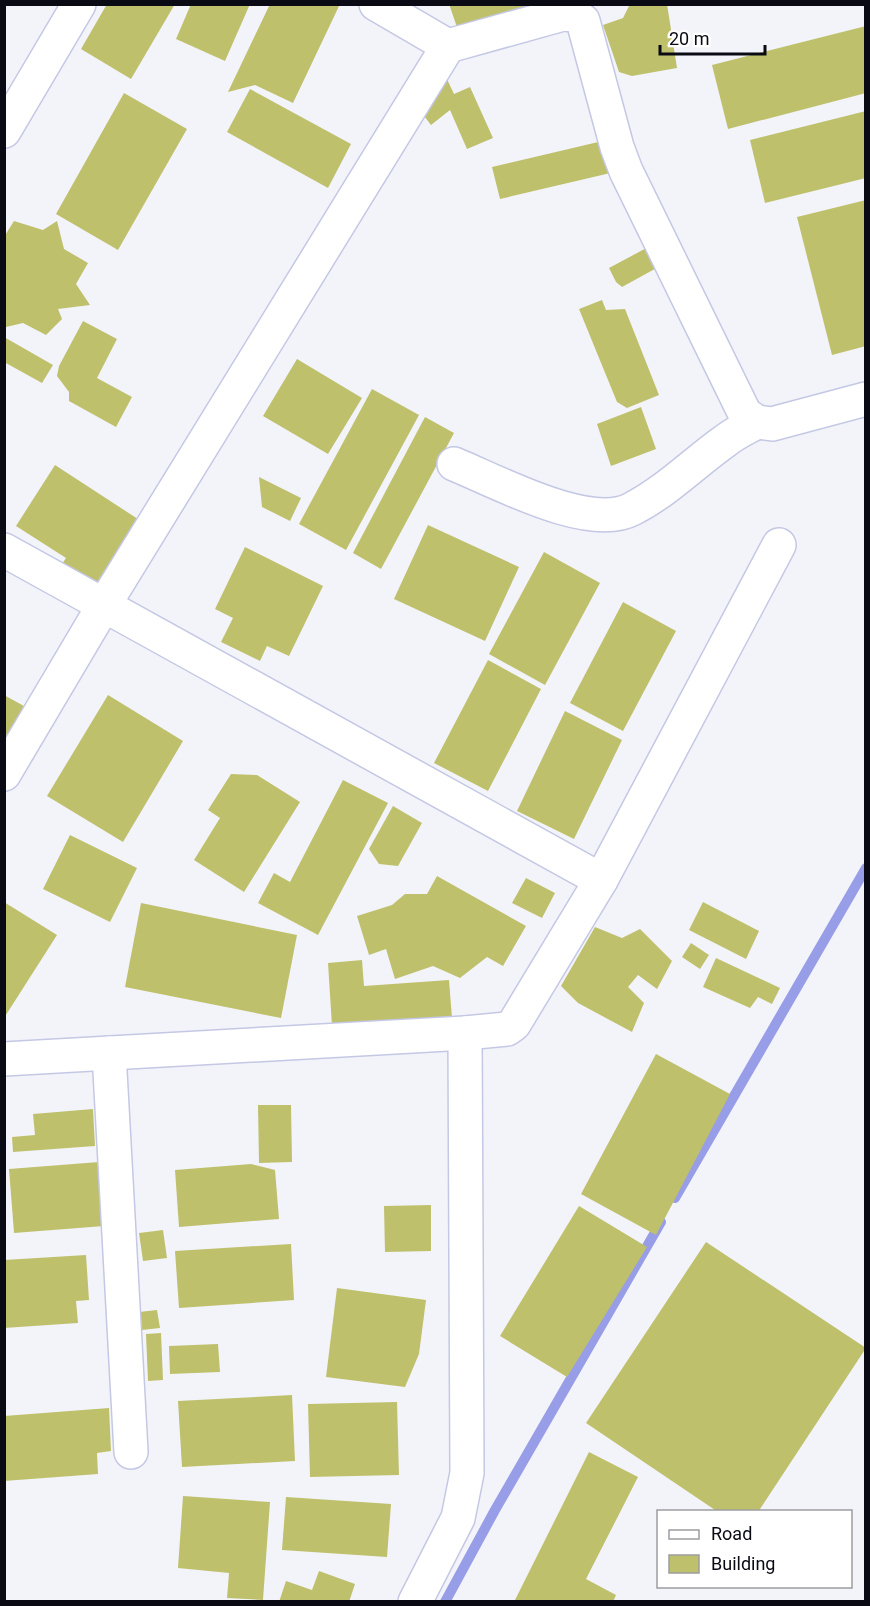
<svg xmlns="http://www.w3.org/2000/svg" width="870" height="1606" font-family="Roboto,sans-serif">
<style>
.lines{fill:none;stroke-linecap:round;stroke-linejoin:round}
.stream{stroke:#979de7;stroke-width:10}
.building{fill:#bfc06c}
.minor-casing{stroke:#c4c8e4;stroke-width:36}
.minor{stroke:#fff;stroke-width:33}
</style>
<rect width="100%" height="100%" fill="#f3f4fa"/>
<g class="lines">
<g class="stream">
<path d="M 675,1198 L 866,868"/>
<path d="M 445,1602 L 495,1510 L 661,1222"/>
</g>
</g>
<g class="building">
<path d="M 107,4 L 175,4 L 131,79 L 81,49 Z"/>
<path d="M 191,4 L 250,4 L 225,61 L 176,39 Z"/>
<path d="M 270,4 L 340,4 L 293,103 L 255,85 L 228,92 Z"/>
<path d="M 449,4 L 537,4 L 459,33 Z"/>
<path d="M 630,4 L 667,4 L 677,68 L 632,76 L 619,72 L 603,25 L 623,18 Z"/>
<path d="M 866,26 L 866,93 L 728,129 L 712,65 Z"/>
<path d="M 445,75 L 454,94 L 470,87 L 493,138 L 467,149 L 450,110 L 431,125 L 408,95 Z"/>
<path d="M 250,89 L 351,144 L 328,188 L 227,132 Z"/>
<path d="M 124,93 L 187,129 L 118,250 L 56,214 Z"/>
<path d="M 866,111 L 866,178 L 765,203 L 750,140 Z"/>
<path d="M 611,139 L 619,171 L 500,199 L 492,167 Z"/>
<path d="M 866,200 L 866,346 L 832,355 L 797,217 Z"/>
<path d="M 14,221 L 43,230 L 57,221 L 64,249 L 88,263 L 76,284 L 90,305 L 58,309 L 62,319 L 46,335 L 23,323 L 6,327 L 4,324 L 4,237 Z"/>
<path d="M 652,245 L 662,265 L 622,287 L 616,282 L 609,268 Z"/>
<path d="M 602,300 L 606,310 L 625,309 L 659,395 L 627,408 L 617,402 L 579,309 Z"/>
<path d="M 83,321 L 117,339 L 97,378 L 132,397 L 116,427 L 69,401 L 69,392 L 57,376 L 59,366 Z"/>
<path d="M 4,337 L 53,365 L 42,383 L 4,362 Z"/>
<path d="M 297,359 L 362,398 L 328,454 L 263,416 Z"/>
<path d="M 372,389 L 419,415 L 346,550 L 299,524 Z"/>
<path d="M 641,407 L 656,449 L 611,466 L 597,424 Z"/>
<path d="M 425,417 L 454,433 L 381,569 L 353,553 Z"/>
<path d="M 55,465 L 144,523 L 95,599 L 56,573 L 66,558 L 16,526 Z"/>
<path d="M 259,477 L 301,498 L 290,521 L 262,507 Z"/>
<path d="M 428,525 L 519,567 L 485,641 L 394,599 Z"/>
<path d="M 245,547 L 323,586 L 289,656 L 267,646 L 260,661 L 221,642 L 233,618 L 215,609 Z"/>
<path d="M 544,552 L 600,583 L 545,685 L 489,654 Z"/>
<path d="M 623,602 L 676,631 L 623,731 L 570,703 Z"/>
<path d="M 488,660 L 541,689 L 488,791 L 434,763 Z"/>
<path d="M 4,695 L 33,711 L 4,760 Z"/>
<path d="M 108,695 L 183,741 L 123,842 L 47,796 Z"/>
<path d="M 565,711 L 622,740 L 574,839 L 517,811 Z"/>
<path d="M 231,774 L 257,775 L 300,802 L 244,892 L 194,860 L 220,818 L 208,810 Z"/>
<path d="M 343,780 L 388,803 L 318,935 L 258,903 L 274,873 L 290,882 Z"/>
<path d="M 393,806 L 422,823 L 398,866 L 379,864 L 369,849 Z"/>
<path d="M 70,835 L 137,868 L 110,922 L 43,889 Z"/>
<path d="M 437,876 L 526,926 L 503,966 L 487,957 L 460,978 L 433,966 L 395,979 L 386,949 L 369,955 L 357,916 L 392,905 L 405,894 L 427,894 Z"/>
<path d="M 526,878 L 555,893 L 542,918 L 512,903 Z"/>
<path d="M 4,902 L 57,935 L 4,1018 Z"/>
<path d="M 703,902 L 759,931 L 746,959 L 689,930 Z"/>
<path d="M 141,903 L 297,935 L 281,1018 L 125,987 Z"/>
<path d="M 595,927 L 622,938 L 640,929 L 672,961 L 657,989 L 638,975 L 628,987 L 644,1003 L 632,1032 L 578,1003 L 561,986 Z"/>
<path d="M 691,943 L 709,955 L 700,969 L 682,957 Z"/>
<path d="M 716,958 L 780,988 L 772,1004 L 758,997 L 750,1008 L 703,987 Z"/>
<path d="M 362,960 L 364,986 L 449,980 L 452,1018 L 332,1026 L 328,963 Z"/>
<path d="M 656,1054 L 730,1094 L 656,1235 L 581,1194 Z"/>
<path d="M 258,1105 L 291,1105 L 292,1162 L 259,1163 Z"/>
<path d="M 93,1109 L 95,1146 L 13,1152 L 12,1137 L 35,1135 L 33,1114 Z"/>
<path d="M 99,1162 L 104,1226 L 14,1233 L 9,1169 Z"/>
<path d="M 251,1164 L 275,1170 L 279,1219 L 179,1227 L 175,1170 Z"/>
<path d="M 431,1205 L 431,1251 L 385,1252 L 384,1206 Z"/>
<path d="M 579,1206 L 647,1247 L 567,1377 L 500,1336 Z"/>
<path d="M 163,1230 L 167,1258 L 143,1261 L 139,1233 Z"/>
<path d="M 706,1242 L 866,1348 L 758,1512 L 718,1512 L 586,1423 Z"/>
<path d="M 291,1244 L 294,1300 L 179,1308 L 175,1251 Z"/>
<path d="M 86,1255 L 89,1300 L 76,1301 L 78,1323 L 4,1328 L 4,1260 Z"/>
<path d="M 337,1288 L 426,1300 L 419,1354 L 405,1387 L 326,1377 Z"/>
<path d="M 157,1310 L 160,1328 L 142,1330 L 139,1312 Z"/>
<path d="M 161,1333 L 163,1380 L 148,1381 L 146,1334 Z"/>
<path d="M 218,1344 L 220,1372 L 170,1374 L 169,1346 Z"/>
<path d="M 292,1395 L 295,1461 L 182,1467 L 178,1401 Z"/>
<path d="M 397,1402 L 399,1475 L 310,1477 L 308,1404 Z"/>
<path d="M 109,1408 L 111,1451 L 97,1453 L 98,1474 L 4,1481 L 4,1416 Z"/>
<path d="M 589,1452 L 638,1477 L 586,1579 L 616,1595 L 613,1602 L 514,1602 Z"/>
<path d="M 183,1496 L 270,1502 L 263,1600 L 227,1598 L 229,1573 L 178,1568 Z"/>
<path d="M 286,1497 L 391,1504 L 387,1557 L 282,1550 Z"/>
<path d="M 319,1571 L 355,1584 L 349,1602 L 279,1602 L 286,1581 L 312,1590 Z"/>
</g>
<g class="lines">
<g class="minor-casing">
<g id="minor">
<path d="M 376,4 L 448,46"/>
<path d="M 4,131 L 79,4"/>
<path d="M 454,464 C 496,481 589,532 632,509 C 667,491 694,463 725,441 C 735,433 746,428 757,422"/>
<path d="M 4,550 L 601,880"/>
<path d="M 4,774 L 104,605 L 448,46 L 563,14 L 575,15 L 583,21 L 617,147 L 626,171 L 745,414 L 757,422 L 772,424 L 866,399"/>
<path d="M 109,1053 L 131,1452"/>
<path d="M 4,1059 L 465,1033 L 507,1029 L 514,1024 L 601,880 L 779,545"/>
<path d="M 415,1602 L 458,1518 L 467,1473 L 465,1033"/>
</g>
</g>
<use href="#minor" class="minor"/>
</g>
<rect width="870" height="1606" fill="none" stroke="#090a13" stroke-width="12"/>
<rect x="657" y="1510" width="195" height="78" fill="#ffffff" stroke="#9d9da1" stroke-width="1.5"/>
<rect x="669" y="1530" width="30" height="9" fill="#ffffff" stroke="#9d9da1" stroke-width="1.5"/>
<text x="711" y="1540" font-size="18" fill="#090a13">Road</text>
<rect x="669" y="1555" width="30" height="18" fill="#bfc06c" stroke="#9d9da1" stroke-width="1.5"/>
<text x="711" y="1570" font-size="18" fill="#090a13">Building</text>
<path d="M660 45v9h105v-9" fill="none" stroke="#090a13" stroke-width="3"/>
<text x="669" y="45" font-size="18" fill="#090a13" stroke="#ffffff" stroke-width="4.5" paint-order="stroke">20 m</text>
</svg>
